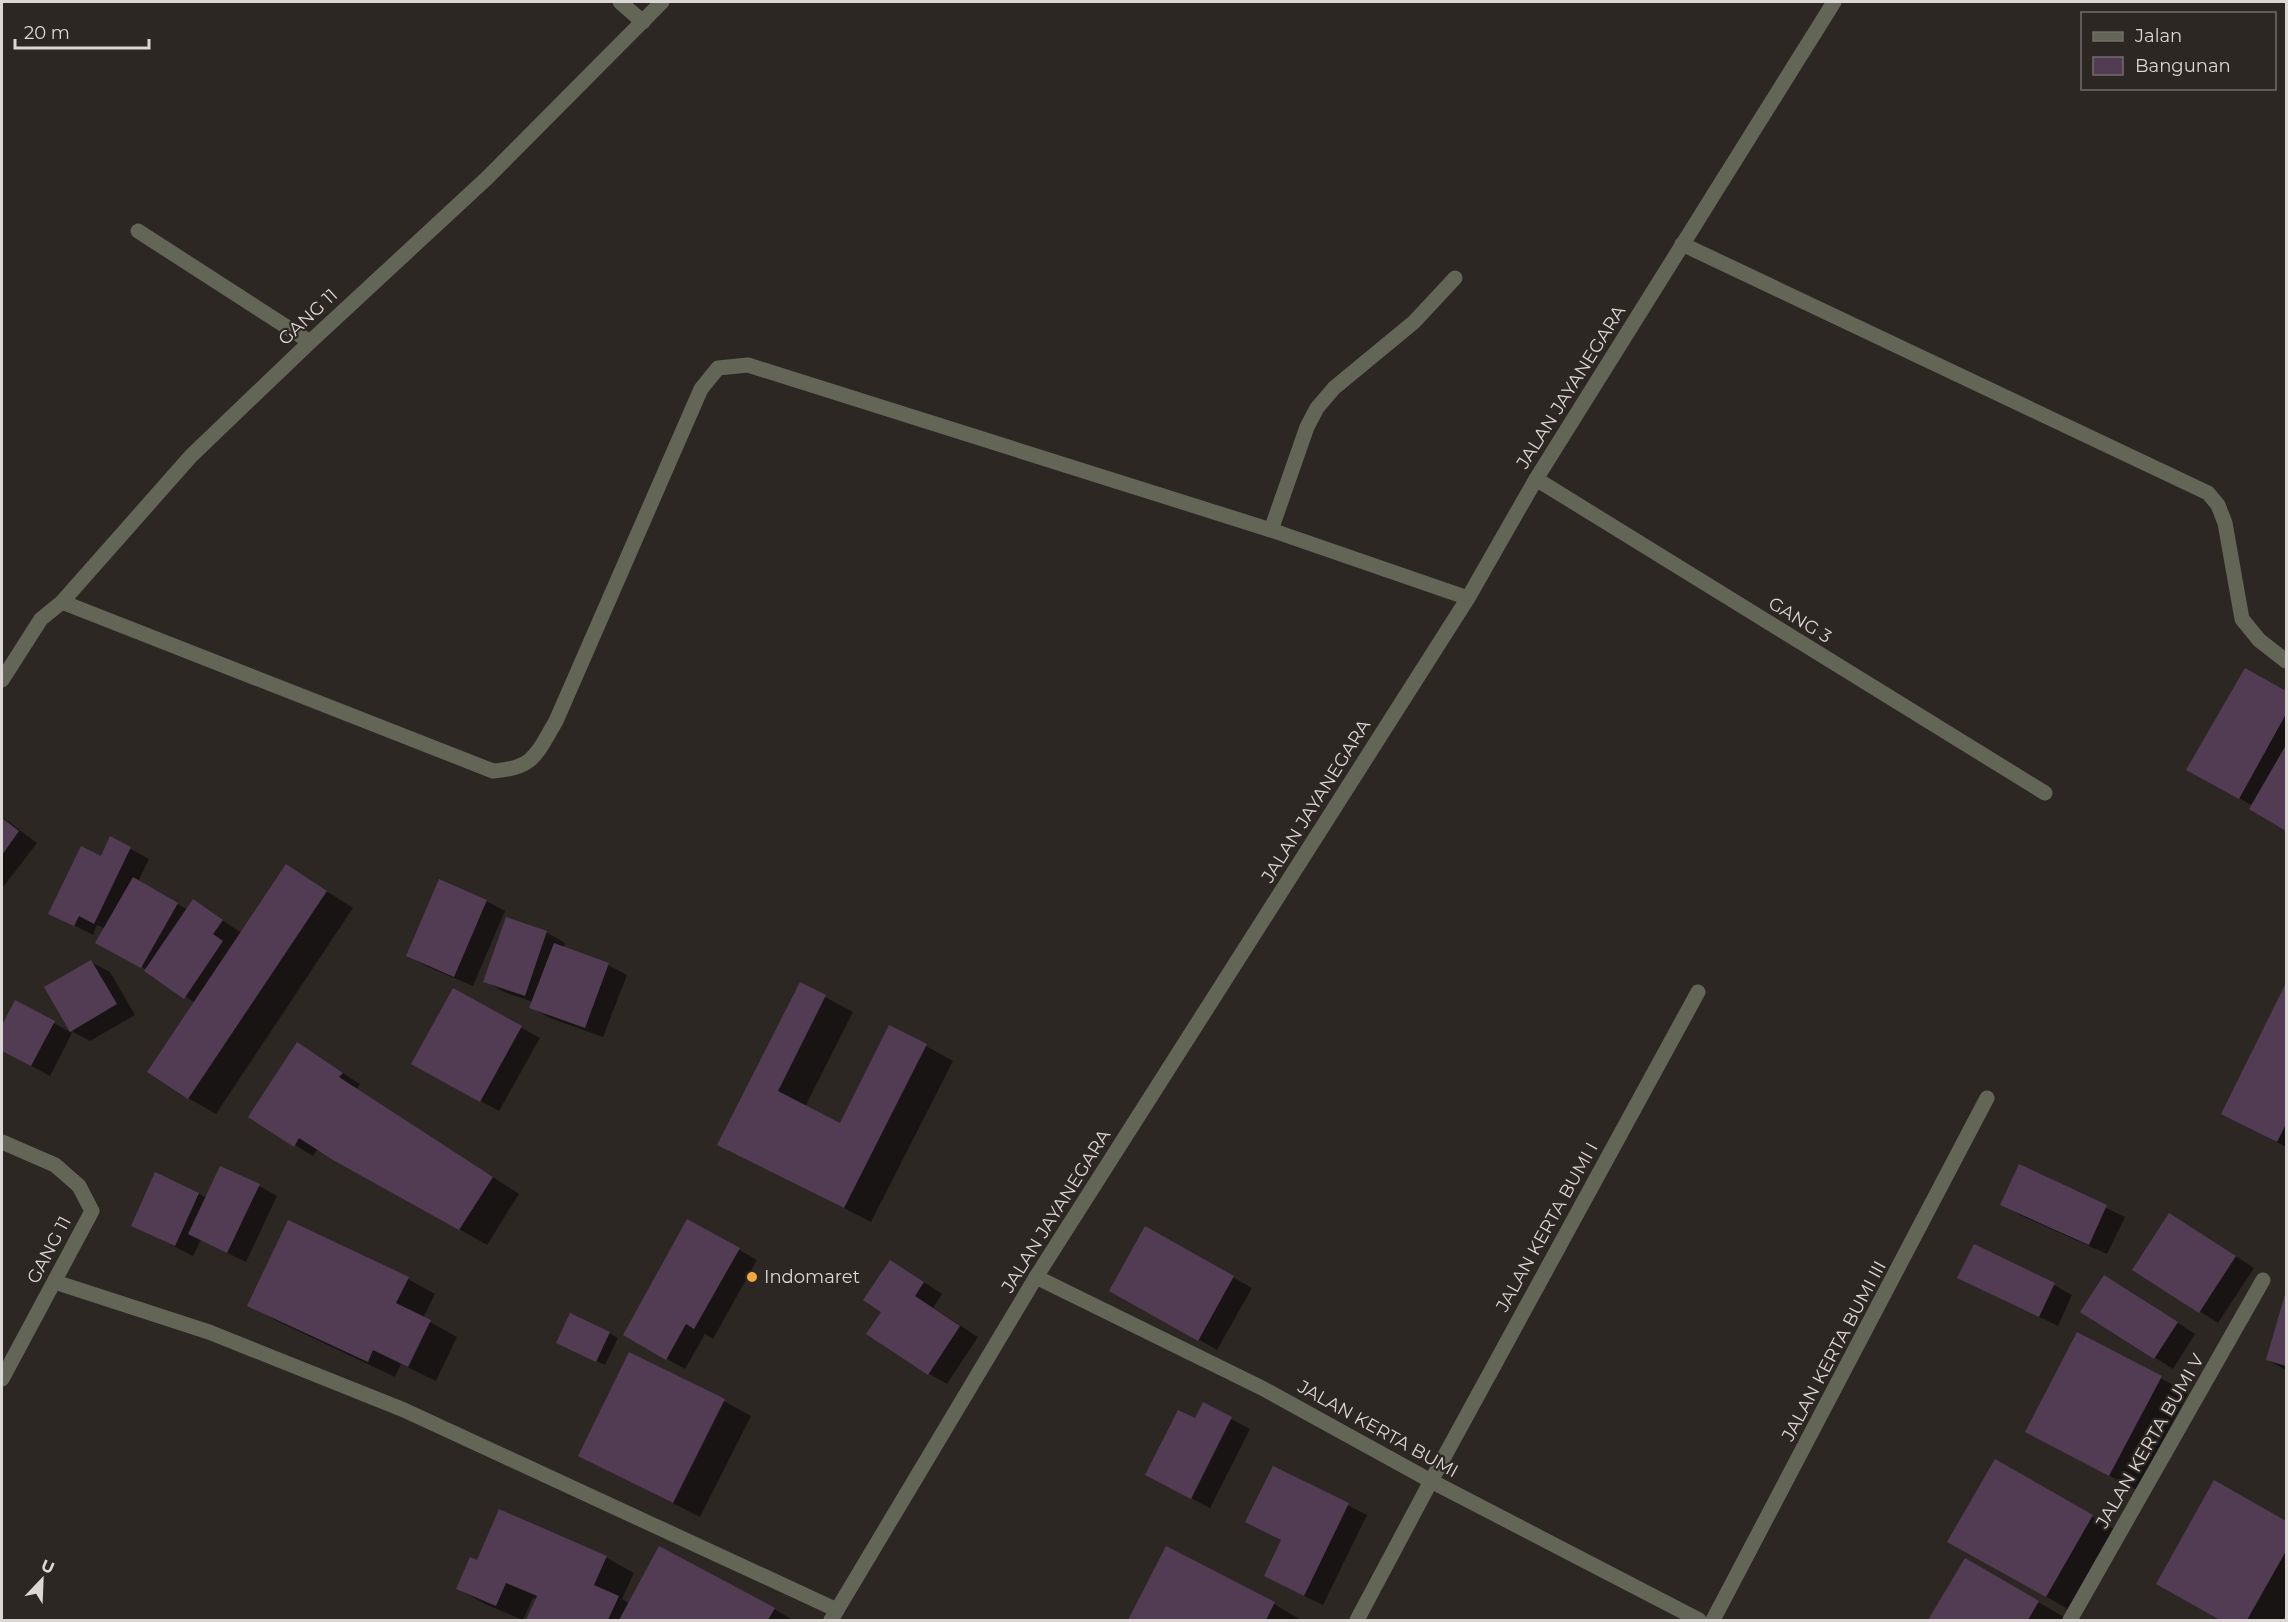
<svg xmlns="http://www.w3.org/2000/svg" width="2288" height="1622" font-family="Montserrat,sans-serif">
<style>
.shadow{fill:#0007}
.building{fill:#523c53}
.lines{fill:none;stroke-linecap:round;stroke-linejoin:round}
.minor{stroke:#636657;stroke-width:15}
.poi-dot{fill:#efa73e;stroke:#2d2724;stroke-width:2}
.labels{text-anchor:middle;dominant-baseline:central;stroke-width:4.5;stroke-linejoin:round;paint-order:stroke}
.street-label{font-size:18px;fill:#dad7d4;stroke:#2d2724}
.poi-label{font-size:18px;fill:#dad7d4;stroke:#2d2724;text-anchor:start}
</style>
<rect width="100%" height="100%" fill="#2d2724"/>
<g class="shadow">
<path d="M 2245,670 L 2286,693 L 2286,829 L 2252,809 L 2253,806 L 2188,769 Z"/>
<path d="M 2,817 L 37,843 L 4,886 L 2,885 Z"/>
<path d="M 111,838 L 149,859 L 138,882 L 188,910 L 193,901 L 242,933 L 287,866 L 353,908 L 216,1114 L 188,1098 L 195,1003 L 147,970 L 97,942 L 105,929 L 97,925 L 93,935 L 50,913 L 101,858 Z"/>
<path d="M 486,901 L 505,911 L 473,986 L 426,966 L 408,956 Z"/>
<path d="M 546,932 L 565,943 L 563,948 L 608,965 L 627,975 L 603,1037 L 550,1018 L 531,1007 L 533,1002 L 504,992 L 485,981 Z"/>
<path d="M 91,962 L 110,972 L 135,1015 L 90,1041 L 73,1032 L 46,987 Z"/>
<path d="M 801,984 L 853,1012 L 805,1107 L 841,1125 L 926,1046 L 953,1061 L 871,1222 L 719,1144 Z"/>
<path d="M 2286,986 L 2286,1147 L 2223,1114 Z"/>
<path d="M 453,990 L 540,1038 L 499,1111 L 431,1074 Z"/>
<path d="M 15,1002 L 72,1033 L 50,1076 L 2,1050 L 2,1028 Z"/>
<path d="M 315,1055 L 360,1084 L 357,1089 L 519,1194 L 487,1245 L 318,1148 L 313,1156 L 295,1145 Z"/>
<path d="M 2019,1166 L 2125,1217 L 2107,1254 L 2020,1215 L 2002,1204 Z"/>
<path d="M 259,1186 L 277,1196 L 246,1262 L 201,1240 L 193,1256 L 132,1225 L 199,1194 L 206,1198 Z"/>
<path d="M 688,1221 L 757,1260 L 713,1339 L 705,1334 L 685,1369 L 625,1335 Z"/>
<path d="M 2187,1225 L 2254,1268 L 2218,1323 L 2134,1269 Z"/>
<path d="M 1146,1228 L 1252,1288 L 1217,1350 L 1111,1290 Z"/>
<path d="M 909,1272 L 942,1294 L 933,1308 L 978,1337 L 947,1384 L 928,1373 Z"/>
<path d="M 1959,1277 L 2054,1285 L 2072,1295 L 2058,1326 Z"/>
<path d="M 408,1279 L 435,1294 L 423,1318 L 457,1337 L 436,1381 L 401,1364 L 395,1377 L 277,1321 L 249,1305 Z"/>
<path d="M 2123,1287 L 2195,1334 L 2173,1369 L 2082,1312 Z"/>
<path d="M 2286,1294 L 2286,1370 L 2268,1360 Z"/>
<path d="M 609,1333 L 618,1338 L 605,1365 L 567,1347 Z"/>
<path d="M 2078,1334 L 2188,1393 L 2137,1490 L 2054,1447 Z"/>
<path d="M 724,1401 L 751,1416 L 700,1517 L 580,1456 Z"/>
<path d="M 1203,1404 L 1250,1429 L 1210,1508 L 1166,1485 Z"/>
<path d="M 1995,1461 L 2119,1532 L 2073,1612 L 1949,1541 Z"/>
<path d="M 1274,1468 L 1367,1515 L 1323,1605 L 1284,1586 L 1283,1541 L 1247,1522 Z"/>
<path d="M 2215,1482 L 2286,1523 L 2286,1614 L 2283,1620 L 2223,1620 L 2158,1583 Z"/>
<path d="M 500,1511 L 607,1558 L 634,1573 L 622,1599 L 630,1604 L 774,1609 L 793,1620 L 527,1620 L 537,1599 L 533,1598 L 523,1620 L 485,1604 L 458,1589 L 478,1562 Z"/>
<path d="M 1166,1548 L 1274,1604 L 1301,1620 L 1130,1620 Z"/>
<path d="M 1965,1560 L 2066,1618 L 2064,1620 L 1930,1620 Z"/>
</g>
<g class="building">
<path d="M 2245,668 L 2286,691 L 2286,714 L 2239,799 L 2186,770 Z"/>
<path d="M 2286,745 L 2286,831 L 2249,809 Z"/>
<path d="M 2,818 L 19,831 L 2,855 Z"/>
<path d="M 110,836 L 131,847 L 94,924 L 79,916 L 74,926 L 48,914 L 81,846 L 101,856 Z"/>
<path d="M 286,864 L 327,891 L 188,1099 L 147,1072 Z"/>
<path d="M 133,877 L 178,903 L 141,968 L 95,943 Z"/>
<path d="M 439,879 L 487,900 L 454,977 L 406,956 Z"/>
<path d="M 193,899 L 223,920 L 213,934 L 223,941 L 184,999 L 144,971 Z"/>
<path d="M 506,917 L 547,931 L 525,996 L 483,982 Z"/>
<path d="M 554,943 L 609,963 L 585,1028 L 529,1008 Z"/>
<path d="M 91,960 L 117,1004 L 70,1032 L 44,987 Z"/>
<path d="M 800,982 L 826,995 L 778,1091 L 840,1123 L 889,1025 L 927,1044 L 844,1208 L 717,1145 Z"/>
<path d="M 2286,983 L 2286,1124 L 2277,1142 L 2221,1114 Z"/>
<path d="M 453,988 L 522,1026 L 480,1102 L 411,1064 Z"/>
<path d="M 15,1000 L 55,1021 L 31,1066 L 2,1051 L 2,1025 Z"/>
<path d="M 297,1042 L 343,1073 L 339,1077 L 493,1177 L 459,1230 L 333,1160 L 299,1138 L 294,1147 L 248,1117 Z"/>
<path d="M 2019,1164 L 2107,1205 L 2089,1245 L 2000,1205 Z"/>
<path d="M 220,1166 L 260,1184 L 227,1253 L 188,1234 Z"/>
<path d="M 155,1172 L 199,1193 L 175,1246 L 131,1226 Z"/>
<path d="M 2169,1213 L 2236,1256 L 2199,1313 L 2132,1270 Z"/>
<path d="M 687,1219 L 740,1248 L 694,1329 L 686,1324 L 666,1360 L 623,1335 Z"/>
<path d="M 288,1220 L 409,1277 L 396,1303 L 431,1320 L 408,1367 L 373,1350 L 368,1362 L 247,1306 Z"/>
<path d="M 1145,1226 L 1234,1276 L 1198,1341 L 1109,1291 Z"/>
<path d="M 1974,1244 L 2055,1283 L 2039,1317 L 1957,1278 Z"/>
<path d="M 890,1260 L 924,1282 L 915,1296 L 960,1326 L 928,1375 L 866,1334 L 881,1312 L 863,1300 Z"/>
<path d="M 2104,1275 L 2178,1322 L 2154,1359 L 2080,1312 Z"/>
<path d="M 2286,1291 L 2286,1366 L 2266,1360 Z"/>
<path d="M 570,1313 L 610,1332 L 596,1362 L 556,1343 Z"/>
<path d="M 2077,1332 L 2162,1376 L 2109,1476 L 2025,1432 Z"/>
<path d="M 629,1352 L 725,1399 L 673,1503 L 578,1456 Z"/>
<path d="M 1203,1402 L 1232,1417 L 1191,1499 L 1145,1475 L 1178,1410 L 1195,1418 Z"/>
<path d="M 1995,1459 L 2093,1515 L 2046,1597 L 1947,1542 Z"/>
<path d="M 1273,1466 L 1349,1503 L 1304,1596 L 1264,1576 L 1281,1540 L 1245,1522 Z"/>
<path d="M 2214,1480 L 2286,1521 L 2286,1551 L 2247,1620 L 2220,1620 L 2156,1584 Z"/>
<path d="M 499,1509 L 607,1556 L 594,1585 L 619,1596 L 608,1620 L 526,1620 L 537,1596 L 506,1583 L 496,1606 L 456,1589 L 470,1557 L 477,1560 Z"/>
<path d="M 659,1546 L 775,1608 L 768,1620 L 619,1620 Z"/>
<path d="M 1166,1546 L 1275,1602 L 1266,1620 L 1128,1620 Z"/>
<path d="M 1965,1558 L 2039,1601 L 2028,1620 L 1928,1620 Z"/>
</g>
<g class="lines">
<g class="minor">
<path d="M 620,2 L 643,22"/>
<path d="M 138,231 L 310,342"/>
<path d="M 1682,244 L 2208,493 L 2218,505 L 2225,523 L 2242,619 L 2259,640 L 2286,661"/>
<path d="M 1536,479 L 2045,793"/>
<path d="M 1271,530 L 1307,427 L 1317,408 L 1334,388 L 1414,322 L 1455,278"/>
<path d="M 62,602 L 493,771 C 534,768 536,755 556,721 L 701,389 L 718,368 L 748,365 L 1271,530 L 1468,598"/>
<path d="M 2,680 L 41,619 L 62,602 L 191,456 L 310,342 L 487,178 L 662,2"/>
<path d="M 2,1142 L 55,1165 L 79,1186 L 92,1211 L 2,1379"/>
<path d="M 1036,1277 L 1262,1388 L 1431,1481 L 1699,1620"/>
<path d="M 55,1282 L 209,1332 L 404,1410 L 837,1610"/>
<path d="M 831,1620 L 1036,1277 L 1468,598 L 1536,479 L 1834,2"/>
<path d="M 1357,1620 L 1431,1481 L 1698,992"/>
<path d="M 1713,1620 L 1987,1098"/>
<path d="M 2070,1620 L 2263,1280"/>
</g>
</g>
<circle class="poi-dot" cx="752" cy="1277" r="6"/>
<g class="labels">
<g class="street-label">
<text transform="translate(308 317) rotate(-43)">GANG 11</text>
<text transform="translate(1571 387) rotate(-58)">JALAN JAYANEGARA</text>
<text transform="translate(1800 620) rotate(32)">GANG 3</text>
<text transform="translate(1316 801) rotate(-58)">JALAN JAYANEGARA</text>
<text transform="translate(1056 1211) rotate(-58)">JALAN JAYANEGARA</text>
<text transform="translate(1547 1227) rotate(-61)">JALAN KERTA BUMI I</text>
<text transform="translate(49 1250) rotate(-62)">GANG 11</text>
<text transform="translate(1834 1351) rotate(-62)">JALAN KERTA BUMI III</text>
<text transform="translate(1378 1429) rotate(29)">JALAN KERTA BUMI</text>
<text transform="translate(2150 1441) rotate(-60)">JALAN KERTA BUMI V</text>
</g>
<g class="poi-label">
<text x="764" y="1277">Indomaret</text>
</g>
</g>
<rect width="2288" height="1622" fill="none" stroke="#dad7d4" stroke-width="6"/>
<rect x="2081" y="12" width="195" height="78" fill="#2d2724" stroke="#726d6a" stroke-width="1.5"/>
<rect x="2093" y="32" width="30" height="9" fill="#636657" stroke="#726d6a" stroke-width="1.5"/>
<text x="2135" y="42" font-size="18" fill="#dad7d4">Jalan</text>
<rect x="2093" y="57" width="30" height="18" fill="#523c53" stroke="#726d6a" stroke-width="1.5"/>
<text x="2135" y="72" font-size="18" fill="#dad7d4">Bangunan</text>
<g transform="translate(42 1580) rotate(23)" stroke="#2d2724" stroke-width="4.5" paint-order="stroke">
<path d="M0-4.5L10 22L0 15L-10 22Z" fill="#dad7d4"/>
<text y="-9" font-size="16" font-weight="bold" text-anchor="middle" fill="#dad7d4">U</text>
</g>
<path d="M15 39v9h134v-9" fill="none" stroke="#dad7d4" stroke-width="3"/>
<text x="24" y="39" font-size="18" fill="#dad7d4" stroke="#2d2724" stroke-width="4.5" paint-order="stroke">20 m</text>
</svg>
